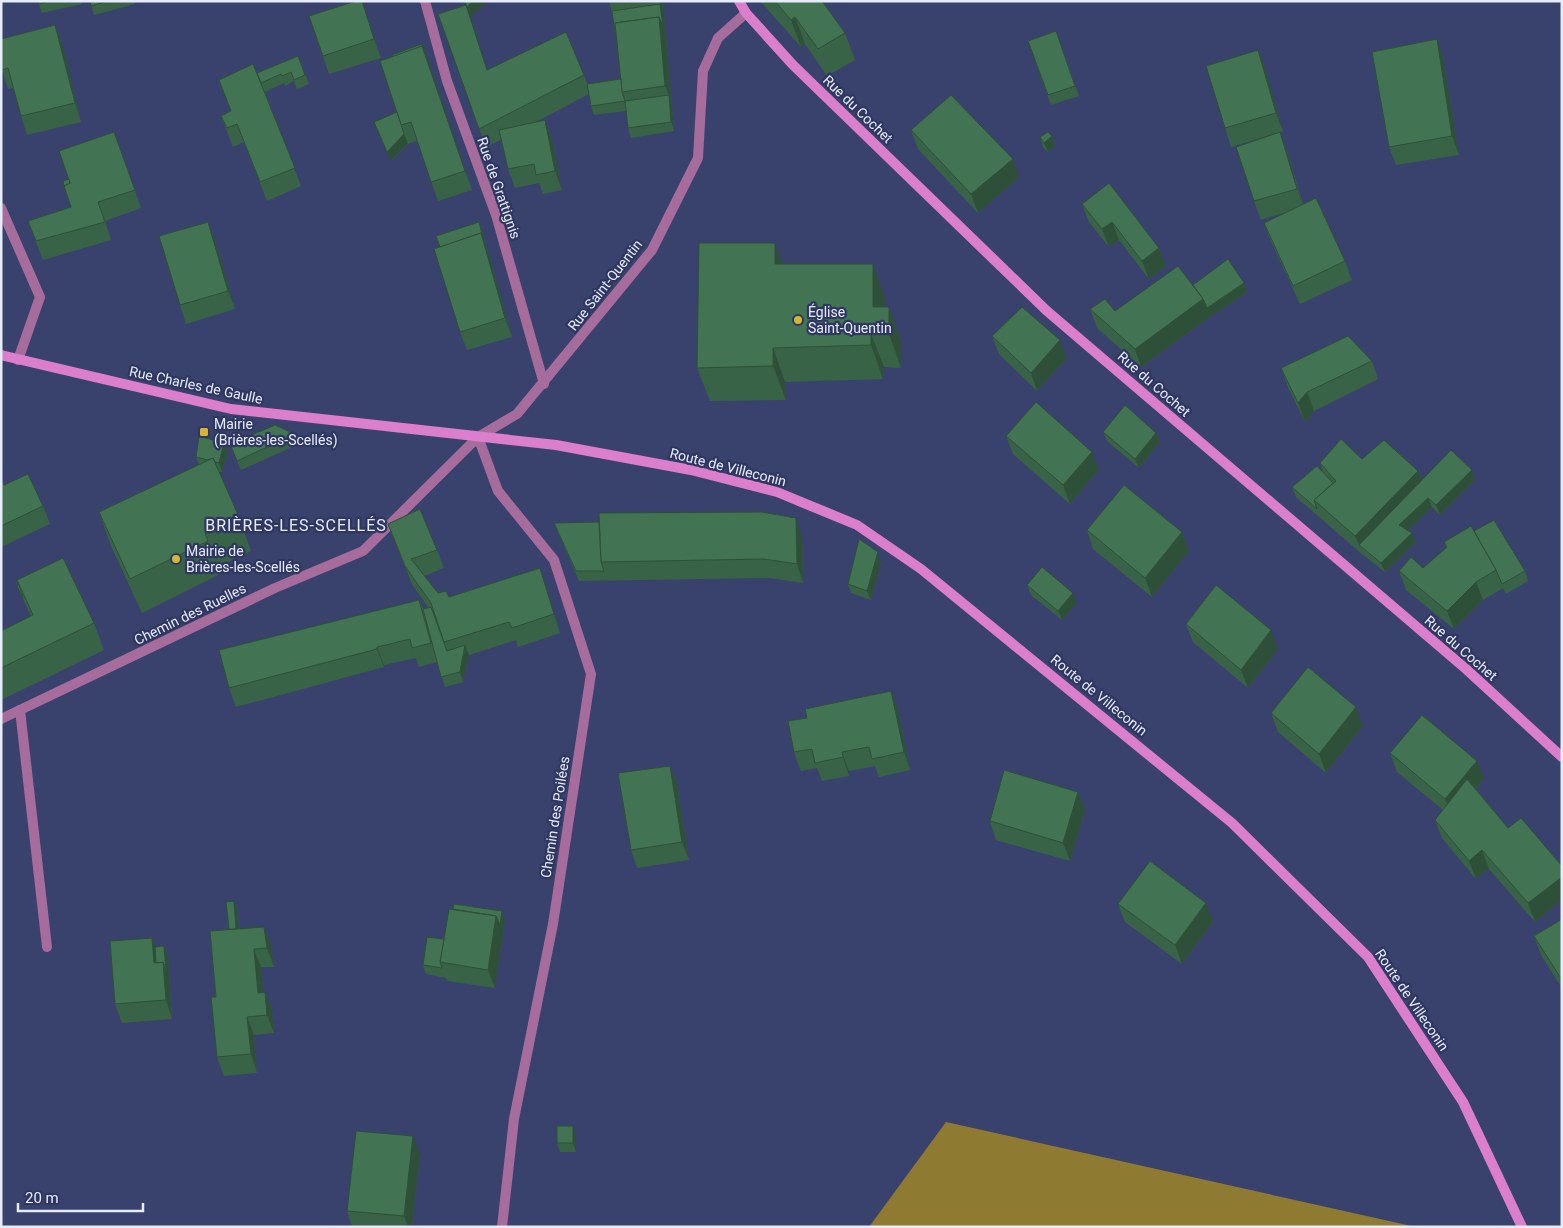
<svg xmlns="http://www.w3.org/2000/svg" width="1563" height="1228" font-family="Roboto,sans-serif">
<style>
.forest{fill:#8f7a31}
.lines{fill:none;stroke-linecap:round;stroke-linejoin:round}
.street{stroke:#a66c9b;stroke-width:10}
.secondary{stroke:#db7ecb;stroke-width:10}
.wall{fill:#396347;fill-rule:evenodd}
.shaded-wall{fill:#2e5039}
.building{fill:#427352;stroke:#2e5039}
.poi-dot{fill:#d6b534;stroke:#2f3761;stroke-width:2}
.labels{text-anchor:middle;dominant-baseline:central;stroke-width:4.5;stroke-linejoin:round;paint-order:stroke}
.street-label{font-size:14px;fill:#e7ecfc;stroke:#2f3761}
.poi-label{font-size:14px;fill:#e7ecfc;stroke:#2f3761;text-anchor:start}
.quarter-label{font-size:16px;letter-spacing:1px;fill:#e7ecfc;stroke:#2f3761}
</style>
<rect width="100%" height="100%" fill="#39426d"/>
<path class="forest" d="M 946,1122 L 1416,1227 L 869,1227 Z"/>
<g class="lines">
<g class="street">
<path d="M 425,1 L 447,81 L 496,215 L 544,384"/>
<path d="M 1,208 L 40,297 L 18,360"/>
<path d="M 478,437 L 498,491 L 554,560 L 591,674 L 553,924 L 514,1119 L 502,1227"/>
<path d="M 20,710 L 47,947"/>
<path d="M 1,719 L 275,588 L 363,551 L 478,437 L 517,414 L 652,250 L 698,158 L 703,71 L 718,38 L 746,13"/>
</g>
<g class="secondary">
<path d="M 739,1 L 746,13 L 793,65 L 1047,311 L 1466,669 L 1562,757"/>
<path d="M 1,355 L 231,409 L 556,445 L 691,470 L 777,492 L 857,525 L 921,569 L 1232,823 L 1368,957 L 1463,1102 L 1522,1227"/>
</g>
</g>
<g class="wall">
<path d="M 38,1 L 82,1 L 82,4 L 42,13 Z"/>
<path d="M 90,1 L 134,1 L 135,4 L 94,15 Z"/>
<path d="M 362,1 L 381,58 L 329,74 L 309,16 Z"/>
<path d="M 609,1 L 663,1 L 674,131 L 631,138 L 628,128 L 626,111 L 594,115 L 591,106 L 589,94 L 534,123 L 552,139 L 562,190 L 543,194 L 539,183 L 515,188 L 508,169 L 501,140 L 486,147 L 438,14 L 473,23 L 487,70 L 584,75 L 587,84 L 621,79 L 617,38 L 615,33 L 612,12 Z"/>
<path d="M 760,1 L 822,1 L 845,33 L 855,60 L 827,76 L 805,44 L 801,47 Z"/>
<path d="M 1056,31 L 1079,96 L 1051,105 L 1028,41 Z"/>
<path d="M 1437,39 L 1443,58 L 1459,155 L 1396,165 L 1389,147 Z"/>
<path d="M 62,43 L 81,122 L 27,135 L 21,116 L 13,88 L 8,89 L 2,70 Z"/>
<path d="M 422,44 L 472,190 L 438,201 L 417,141 L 408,144 L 391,161 L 374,122 L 397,112 L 393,57 Z"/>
<path d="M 1258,50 L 1265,68 L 1283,131 L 1280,132 L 1287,151 L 1303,204 L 1345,261 L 1352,280 L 1300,304 L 1271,241 L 1264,223 L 1286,212 L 1261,220 L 1254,201 L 1280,132 L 1231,147 L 1225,128 Z"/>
<path d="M 298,56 L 309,84 L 297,89 L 294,81 L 285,86 L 284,83 L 265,92 L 301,186 L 267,201 L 244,142 L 233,147 L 228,134 L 221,116 L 231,112 L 219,80 L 257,73 Z"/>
<path d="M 911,130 L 1019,177 L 978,213 L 918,149 Z"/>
<path d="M 114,132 L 141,208 L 105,221 L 111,240 L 43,260 L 28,221 L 71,207 L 69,179 Z"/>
<path d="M 1052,136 L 1055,146 L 1048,152 L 1043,147 L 1040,137 Z"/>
<path d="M 1082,204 L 1159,248 L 1166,266 L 1149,279 L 1119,240 L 1109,247 L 1089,222 Z"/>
<path d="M 208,222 L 215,240 L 235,309 L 186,324 L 180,305 Z"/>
<path d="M 479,222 L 482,231 L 512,337 L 467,350 L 460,332 L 440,247 Z"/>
<path d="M 775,243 L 782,264 L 885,298 L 885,307 L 889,307 L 901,341 L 901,368 L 884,367 L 883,379 L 785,382 L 786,400 L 710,401 L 697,368 Z"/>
<path d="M 1244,283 L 1247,292 L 1210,317 L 1141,367 L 1097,328 L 1090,309 L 1115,311 L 1193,285 Z"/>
<path d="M 992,336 L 1067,358 L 1037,391 L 999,354 Z"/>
<path d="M 1372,361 L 1378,379 L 1314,411 L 1305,422 L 1288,387 L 1281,368 Z"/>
<path d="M 1103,432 L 1156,433 L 1160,442 L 1139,468 L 1107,441 Z"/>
<path d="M 295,434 L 299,444 L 241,470 L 230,444 Z"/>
<path d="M 1006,436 L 1099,470 L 1070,504 L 1013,454 Z"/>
<path d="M 224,443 L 228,452 L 222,472 L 219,472 L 239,517 L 251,551 L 218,567 L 220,574 L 142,613 L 111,546 L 99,512 L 199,465 L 196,457 Z"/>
<path d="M 1362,459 L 1418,471 L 1421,480 L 1472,470 L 1475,480 L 1440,515 L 1432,507 L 1408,530 L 1416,542 L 1385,572 L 1362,554 L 1296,497 L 1292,487 L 1323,473 L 1320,463 Z"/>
<path d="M 1,479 L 4,485 L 43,506 L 50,524 L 1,547 Z"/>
<path d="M 554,523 L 802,536 L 803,583 L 770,578 L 579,581 Z"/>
<path d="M 388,524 L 437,550 L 444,568 L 424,576 L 438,593 L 449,597 L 540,568 L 546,586 L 560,633 L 518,647 L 516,640 L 469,655 L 463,682 L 445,687 L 437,662 L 419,667 L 416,658 L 384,665 L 384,667 L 236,707 L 229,688 L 419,600 L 423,609 L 428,607 L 412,584 L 395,542 ZM 434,616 L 436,619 L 444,642 Z"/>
<path d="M 1087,530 L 1182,532 L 1189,551 L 1152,597 L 1093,549 Z"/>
<path d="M 1474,531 L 1525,571 L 1528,581 L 1506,594 L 1503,588 L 1483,600 L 1454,629 L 1406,590 L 1399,571 L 1423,568 L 1446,548 L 1444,542 Z"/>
<path d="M 881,562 L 871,600 L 851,593 L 848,584 Z"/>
<path d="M 17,580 L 94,623 L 104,650 L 1,700 L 1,631 L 31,616 L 21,595 L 17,586 L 19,585 Z"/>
<path d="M 1027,585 L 1077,603 L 1062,620 L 1031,595 Z"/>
<path d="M 1186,624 L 1278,649 L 1248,688 L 1193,642 Z"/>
<path d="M 898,709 L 910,770 L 879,777 L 875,766 L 849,771 L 849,776 L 822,781 L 817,768 L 801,771 L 794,752 Z"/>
<path d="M 1271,713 L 1363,726 L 1326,773 L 1278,732 Z"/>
<path d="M 1390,753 L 1484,779 L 1476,789 L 1508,828 L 1562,866 L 1562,900 L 1535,922 L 1489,869 L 1476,879 L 1442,838 L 1435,820 L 1443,810 L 1397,772 Z"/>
<path d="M 670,766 L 677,784 L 689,860 L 637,868 L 631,850 Z"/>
<path d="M 1078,792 L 1085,810 L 1070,861 L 996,840 L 990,821 Z"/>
<path d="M 1118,904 L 1213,922 L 1182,964 L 1125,922 Z"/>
<path d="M 453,909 L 502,911 L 505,920 L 495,988 L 447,981 L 446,978 L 426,974 L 423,965 L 444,939 Z"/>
<path d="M 237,910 L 239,929 L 264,927 L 271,945 L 274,967 L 261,967 L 263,992 L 265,992 L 272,1010 L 274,1033 L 254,1035 L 257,1073 L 224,1076 L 217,1057 L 216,997 Z"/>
<path d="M 1562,919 L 1562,988 L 1541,955 L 1534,936 Z"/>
<path d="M 164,946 L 168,956 L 172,1019 L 122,1023 L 115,1004 L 155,947 Z"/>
<path d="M 576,1135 L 576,1152 L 560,1152 L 557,1143 Z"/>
<path d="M 420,1154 L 412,1227 L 352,1227 L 347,1211 Z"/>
</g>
<g class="shaded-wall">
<path d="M 362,1 L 368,18 L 381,58 L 374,39 Z"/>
<path d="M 473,1 L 487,1 L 471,17 L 467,7 Z"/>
<path d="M 659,1 L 663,1 L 674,131 L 671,122 L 669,95 L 665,86 L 659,17 L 660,4 Z"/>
<path d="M 466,5 L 473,23 L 493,89 L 487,70 Z"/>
<path d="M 795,17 L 805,44 L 801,47 L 791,20 Z"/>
<path d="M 55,25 L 62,43 L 81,122 L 75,103 Z"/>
<path d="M 1437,39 L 1443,58 L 1459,155 L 1452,136 Z"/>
<path d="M 422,46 L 426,54 L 472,190 L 465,171 Z"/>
<path d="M 1258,50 L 1265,68 L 1283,131 L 1276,113 Z"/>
<path d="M 545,120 L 552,139 L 562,190 L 555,171 Z"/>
<path d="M 1280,132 L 1287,151 L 1303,207 L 1297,189 Z"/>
<path d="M 404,134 L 408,144 L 391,161 L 387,152 Z"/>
<path d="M 1052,136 L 1055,146 L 1048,152 L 1044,143 Z"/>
<path d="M 1013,159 L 1019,177 L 978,213 L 971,194 Z"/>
<path d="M 208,222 L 215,240 L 235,309 L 228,291 Z"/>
<path d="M 479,222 L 482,231 L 512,337 L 505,318 L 481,233 Z"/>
<path d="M 1112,222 L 1119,240 L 1109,247 L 1102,229 Z"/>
<path d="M 775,243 L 787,277 L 775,264 Z"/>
<path d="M 1159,248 L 1166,266 L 1149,279 L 1142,261 Z"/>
<path d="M 873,264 L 885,298 L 885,334 L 873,307 Z"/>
<path d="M 1244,283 L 1247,292 L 1210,317 L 1141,367 L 1135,349 L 1203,299 Z"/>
<path d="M 889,307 L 901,341 L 901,368 L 889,334 Z"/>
<path d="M 871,334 L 884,367 L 883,379 L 871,345 Z"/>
<path d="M 1060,340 L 1067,358 L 1037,391 L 1031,373 Z"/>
<path d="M 773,348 L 785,382 L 786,400 L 773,366 Z"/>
<path d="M 1307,392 L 1314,411 L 1305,422 L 1298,403 Z"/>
<path d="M 1156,433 L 1160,442 L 1139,468 L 1135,459 Z"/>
<path d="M 224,443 L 228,452 L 222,472 L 219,463 Z"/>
<path d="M 1092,452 L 1099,470 L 1070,504 L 1063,485 Z"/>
<path d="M 1472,470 L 1475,480 L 1440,515 L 1436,505 Z"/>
<path d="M 1418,471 L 1425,490 L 1359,545 L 1355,536 Z"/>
<path d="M 1428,498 L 1432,507 L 1403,535 L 1399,525 Z"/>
<path d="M 796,518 L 802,536 L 803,583 L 797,564 Z"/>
<path d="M 1182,532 L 1189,551 L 1152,597 L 1145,578 Z"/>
<path d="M 1412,533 L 1416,542 L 1385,572 L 1381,563 Z"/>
<path d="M 878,552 L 881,562 L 871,600 L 867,591 Z"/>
<path d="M 540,568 L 546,586 L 560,633 L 554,614 Z"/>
<path d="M 1476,582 L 1483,600 L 1454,629 L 1447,611 Z"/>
<path d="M 1073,593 L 1077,603 L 1062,620 L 1058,611 Z"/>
<path d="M 1271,630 L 1278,649 L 1248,688 L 1241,670 Z"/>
<path d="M 465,645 L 469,655 L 463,682 L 460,672 Z"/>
<path d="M 377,647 L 384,665 L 384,667 L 377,649 Z"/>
<path d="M 891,691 L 898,709 L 910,770 L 904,752 Z"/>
<path d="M 1356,707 L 1363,726 L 1326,773 L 1319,754 Z"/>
<path d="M 842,752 L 849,771 L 849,776 L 843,757 Z"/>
<path d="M 1477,761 L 1484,779 L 1452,817 L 1445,799 Z"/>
<path d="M 670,766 L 677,784 L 689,860 L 682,842 Z"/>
<path d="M 1078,792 L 1085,810 L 1070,861 L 1063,843 Z"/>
<path d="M 1482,850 L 1489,869 L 1476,879 L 1469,861 Z"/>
<path d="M 1562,877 L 1562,900 L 1535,922 L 1528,903 Z"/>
<path d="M 234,901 L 237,910 L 240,948 L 237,938 Z"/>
<path d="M 1206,903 L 1213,922 L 1182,964 L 1175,945 Z"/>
<path d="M 502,911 L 505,920 L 495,988 L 488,970 L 496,916 Z"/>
<path d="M 264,927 L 271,945 L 274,967 L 267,948 Z"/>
<path d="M 152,938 L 159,956 L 160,972 L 154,963 Z"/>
<path d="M 164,946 L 168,956 L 172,1019 L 166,1000 L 163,962 Z"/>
<path d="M 254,949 L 261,967 L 265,1011 L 258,993 Z"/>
<path d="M 265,992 L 272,1010 L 274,1033 L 267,1015 Z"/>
<path d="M 247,1017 L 254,1035 L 257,1073 L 251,1054 Z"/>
<path d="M 573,1126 L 576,1135 L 576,1152 L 573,1143 Z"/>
<path d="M 413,1136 L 420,1154 L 412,1227 L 408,1227 L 404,1216 Z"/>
</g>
<g class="building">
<path d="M 38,1 L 49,1 L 39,4 Z"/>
<path d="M 90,1 L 108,1 L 91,6 Z"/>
<path d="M 356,1 L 362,1 L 374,39 L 323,56 L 309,16 Z"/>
<path d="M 465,1 L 473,1 L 467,7 Z"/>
<path d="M 775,1 L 822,1 L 845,33 L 818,49 L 795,17 L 791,20 Z"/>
<path d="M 660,4 L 663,26 L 659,17 L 615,23 L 616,33 L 615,33 L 612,11 Z"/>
<path d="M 466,5 L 487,70 L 566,32 L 584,75 L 479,129 L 438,14 Z"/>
<path d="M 659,17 L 665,86 L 622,92 L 615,23 Z"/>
<path d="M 55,25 L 75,103 L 21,116 L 8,68 L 2,70 L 1,69 L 1,39 Z"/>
<path d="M 1056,31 L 1075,86 L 1048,95 L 1028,41 Z"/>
<path d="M 1437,39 L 1452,136 L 1389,147 L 1372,52 Z"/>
<path d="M 422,44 L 426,55 L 422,46 L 393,57 L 392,55 Z"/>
<path d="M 422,46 L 465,171 L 431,182 L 411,122 L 401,125 L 380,61 Z"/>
<path d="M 1258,50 L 1276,113 L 1225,128 L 1206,66 Z"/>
<path d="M 298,56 L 305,75 L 294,80 L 291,72 L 282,76 L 281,74 L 261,83 L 257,73 Z"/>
<path d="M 253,64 L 295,168 L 260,182 L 237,124 L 227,128 L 221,116 L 231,111 L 219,80 Z"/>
<path d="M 621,79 L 622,92 L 625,101 L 591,106 L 587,84 Z"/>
<path d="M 669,95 L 671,122 L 628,128 L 625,101 Z"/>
<path d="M 951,95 L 1013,159 L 971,194 L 911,130 Z"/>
<path d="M 397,112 L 404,134 L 387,152 L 374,122 Z"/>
<path d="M 545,120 L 555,171 L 536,175 L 534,164 L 508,169 L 499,130 Z"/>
<path d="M 114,132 L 135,190 L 98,202 L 105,222 L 36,241 L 28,221 L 71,207 L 64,186 L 70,183 L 59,151 Z"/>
<path d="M 1048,132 L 1052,136 L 1044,143 L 1040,137 Z"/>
<path d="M 1280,132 L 1297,189 L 1254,201 L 1236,147 Z"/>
<path d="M 69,179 L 70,183 L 64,186 L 63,181 Z"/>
<path d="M 1109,183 L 1159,248 L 1142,261 L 1112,222 L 1102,229 L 1082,204 Z"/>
<path d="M 1316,198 L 1345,261 L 1293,286 L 1264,223 Z"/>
<path d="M 208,222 L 228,291 L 180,305 L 159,236 Z"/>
<path d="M 479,222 L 484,242 L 481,233 L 440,247 L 436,236 Z"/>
<path d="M 481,233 L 505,318 L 460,332 L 434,249 Z"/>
<path d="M 699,243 L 775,243 L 775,264 L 873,264 L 873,307 L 889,307 L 889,334 L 871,334 L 871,345 L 773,348 L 773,366 L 697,368 Z"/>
<path d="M 1228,259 L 1244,283 L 1207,308 L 1203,299 L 1193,285 Z"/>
<path d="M 1178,266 L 1203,299 L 1135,349 L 1090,309 L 1105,299 L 1115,311 Z"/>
<path d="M 1022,307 L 1060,340 L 1031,373 L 992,336 Z"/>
<path d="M 1348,336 L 1372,361 L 1307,392 L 1298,403 L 1281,368 Z"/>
<path d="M 1036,402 L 1092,452 L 1063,485 L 1006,436 Z"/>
<path d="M 1125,405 L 1156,433 L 1135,459 L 1103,432 Z"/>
<path d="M 275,425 L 295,434 L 237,461 L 230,444 Z"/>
<path d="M 199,436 L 224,443 L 219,463 L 215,462 L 213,458 L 208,460 L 196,457 Z"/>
<path d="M 1341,439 L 1362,459 L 1384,440 L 1418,471 L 1355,536 L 1314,500 L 1336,481 L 1320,463 Z"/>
<path d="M 1451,450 L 1472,470 L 1436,505 L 1428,498 L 1399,525 L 1412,533 L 1381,563 L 1359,545 Z"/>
<path d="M 213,458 L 239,517 L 205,533 L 208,541 L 130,579 L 99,512 Z"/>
<path d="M 1317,466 L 1333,483 L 1314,500 L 1317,509 L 1292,487 Z"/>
<path d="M 28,474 L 43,506 L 1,526 L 1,479 L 4,485 Z"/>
<path d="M 1124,485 L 1182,532 L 1145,578 L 1087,530 Z"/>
<path d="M 420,509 L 437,550 L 411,559 L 438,593 L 446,591 L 449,597 L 540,568 L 554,614 L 512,628 L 509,622 L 444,642 L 431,603 L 405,566 L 388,524 Z"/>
<path d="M 762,512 L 796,518 L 797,564 L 764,559 L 601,562 L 599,513 Z"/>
<path d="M 1494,520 L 1525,571 L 1502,584 L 1496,570 L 1474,531 Z"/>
<path d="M 599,522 L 601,562 L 604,571 L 576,571 L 554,523 Z"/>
<path d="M 1471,526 L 1496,570 L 1476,582 L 1447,611 L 1399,571 L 1411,557 L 1423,568 L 1447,547 L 1444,542 Z"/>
<path d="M 859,539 L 878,552 L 867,591 L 848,584 Z"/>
<path d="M 63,558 L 94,623 L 1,668 L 1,631 L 33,615 L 17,580 Z"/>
<path d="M 1042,567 L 1073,593 L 1058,611 L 1027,585 Z"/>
<path d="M 19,585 L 23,598 L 17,586 Z"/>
<path d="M 1216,585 L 1271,630 L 1241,670 L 1186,624 Z"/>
<path d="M 419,600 L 431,643 L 412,648 L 410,639 L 377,647 L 377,649 L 229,688 L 219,650 Z"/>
<path d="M 431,607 L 447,651 L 465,645 L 460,672 L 441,677 L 423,609 Z"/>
<path d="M 1308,667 L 1356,707 L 1319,754 L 1271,713 Z"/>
<path d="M 891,691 L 904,752 L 872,759 L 869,747 L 842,752 L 843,757 L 815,763 L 812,749 L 794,752 L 788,721 L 807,718 L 805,709 Z"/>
<path d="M 1422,715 L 1477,761 L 1445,799 L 1390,753 Z"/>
<path d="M 670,766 L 682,842 L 631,850 L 618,773 Z"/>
<path d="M 1004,770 L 1078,792 L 1063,843 L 990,821 Z"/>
<path d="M 1467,779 L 1508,828 L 1521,818 L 1562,866 L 1562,877 L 1528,903 L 1482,850 L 1469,861 L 1435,820 Z"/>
<path d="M 1150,861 L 1206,903 L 1175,945 L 1118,904 Z"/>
<path d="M 234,901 L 236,929 L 229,929 L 226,902 Z"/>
<path d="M 454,904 L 502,911 L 500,925 L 496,916 L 453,909 Z"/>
<path d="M 449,909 L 496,916 L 488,970 L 440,962 Z"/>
<path d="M 1562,919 L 1562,980 L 1534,936 Z"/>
<path d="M 264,927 L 267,948 L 254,949 L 258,993 L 265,992 L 267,1015 L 247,1017 L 251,1054 L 217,1057 L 211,997 L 216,997 L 210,931 Z"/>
<path d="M 427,937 L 444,939 L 440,962 L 442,968 L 423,965 Z"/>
<path d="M 152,938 L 154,963 L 163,962 L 166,1000 L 115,1004 L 110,941 Z"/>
<path d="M 164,946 L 166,971 L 163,962 L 156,963 L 155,947 Z"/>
<rect x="557" y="1126" width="16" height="17"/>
<path d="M 356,1131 L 413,1136 L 404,1216 L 347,1211 Z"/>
</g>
<g class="poi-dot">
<circle cx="798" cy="320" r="5"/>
<rect x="199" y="427" width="10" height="10" rx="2.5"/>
<circle cx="176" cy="559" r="5"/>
</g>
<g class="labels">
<g class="street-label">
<text transform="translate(858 109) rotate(44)">Rue du Cochet</text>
<text transform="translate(499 188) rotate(71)">Rue de Grattignis</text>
<text transform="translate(605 285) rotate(-52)">Rue Saint-Quentin</text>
<text transform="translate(1154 384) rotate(41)">Rue du Cochet</text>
<text transform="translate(196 385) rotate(12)">Rue Charles de Gaulle</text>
<text transform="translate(728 467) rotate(14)">Route de Villeconin</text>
<text transform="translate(190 614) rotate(-26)">Chemin des Ruelles</text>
<text transform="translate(1461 648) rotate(41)">Rue du Cochet</text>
<text transform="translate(1099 695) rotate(39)">Route de Villeconin</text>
<text transform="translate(555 817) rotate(-81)">Chemin des Poilées</text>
<text transform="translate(1412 1000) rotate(56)">Route de Villeconin</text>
</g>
<g class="poi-label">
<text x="808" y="312">Église<tspan x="808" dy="16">Saint-Quentin</tspan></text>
<text x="214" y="424">Mairie<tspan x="214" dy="16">(Brières-les-Scellés)</tspan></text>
<text x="186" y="551">Mairie de<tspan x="186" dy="16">Brières-les-Scellés</tspan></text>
</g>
<g class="quarter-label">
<text x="296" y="525">BRIÈRES-LES-SCELLÉS</text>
</g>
</g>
<rect width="1563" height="1228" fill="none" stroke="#e7ecfc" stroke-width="5"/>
<path d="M18 1203v8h125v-8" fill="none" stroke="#e7ecfc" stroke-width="2.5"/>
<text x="25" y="1203" font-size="15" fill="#e7ecfc" stroke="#2f3761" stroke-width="4" paint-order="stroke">20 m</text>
</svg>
